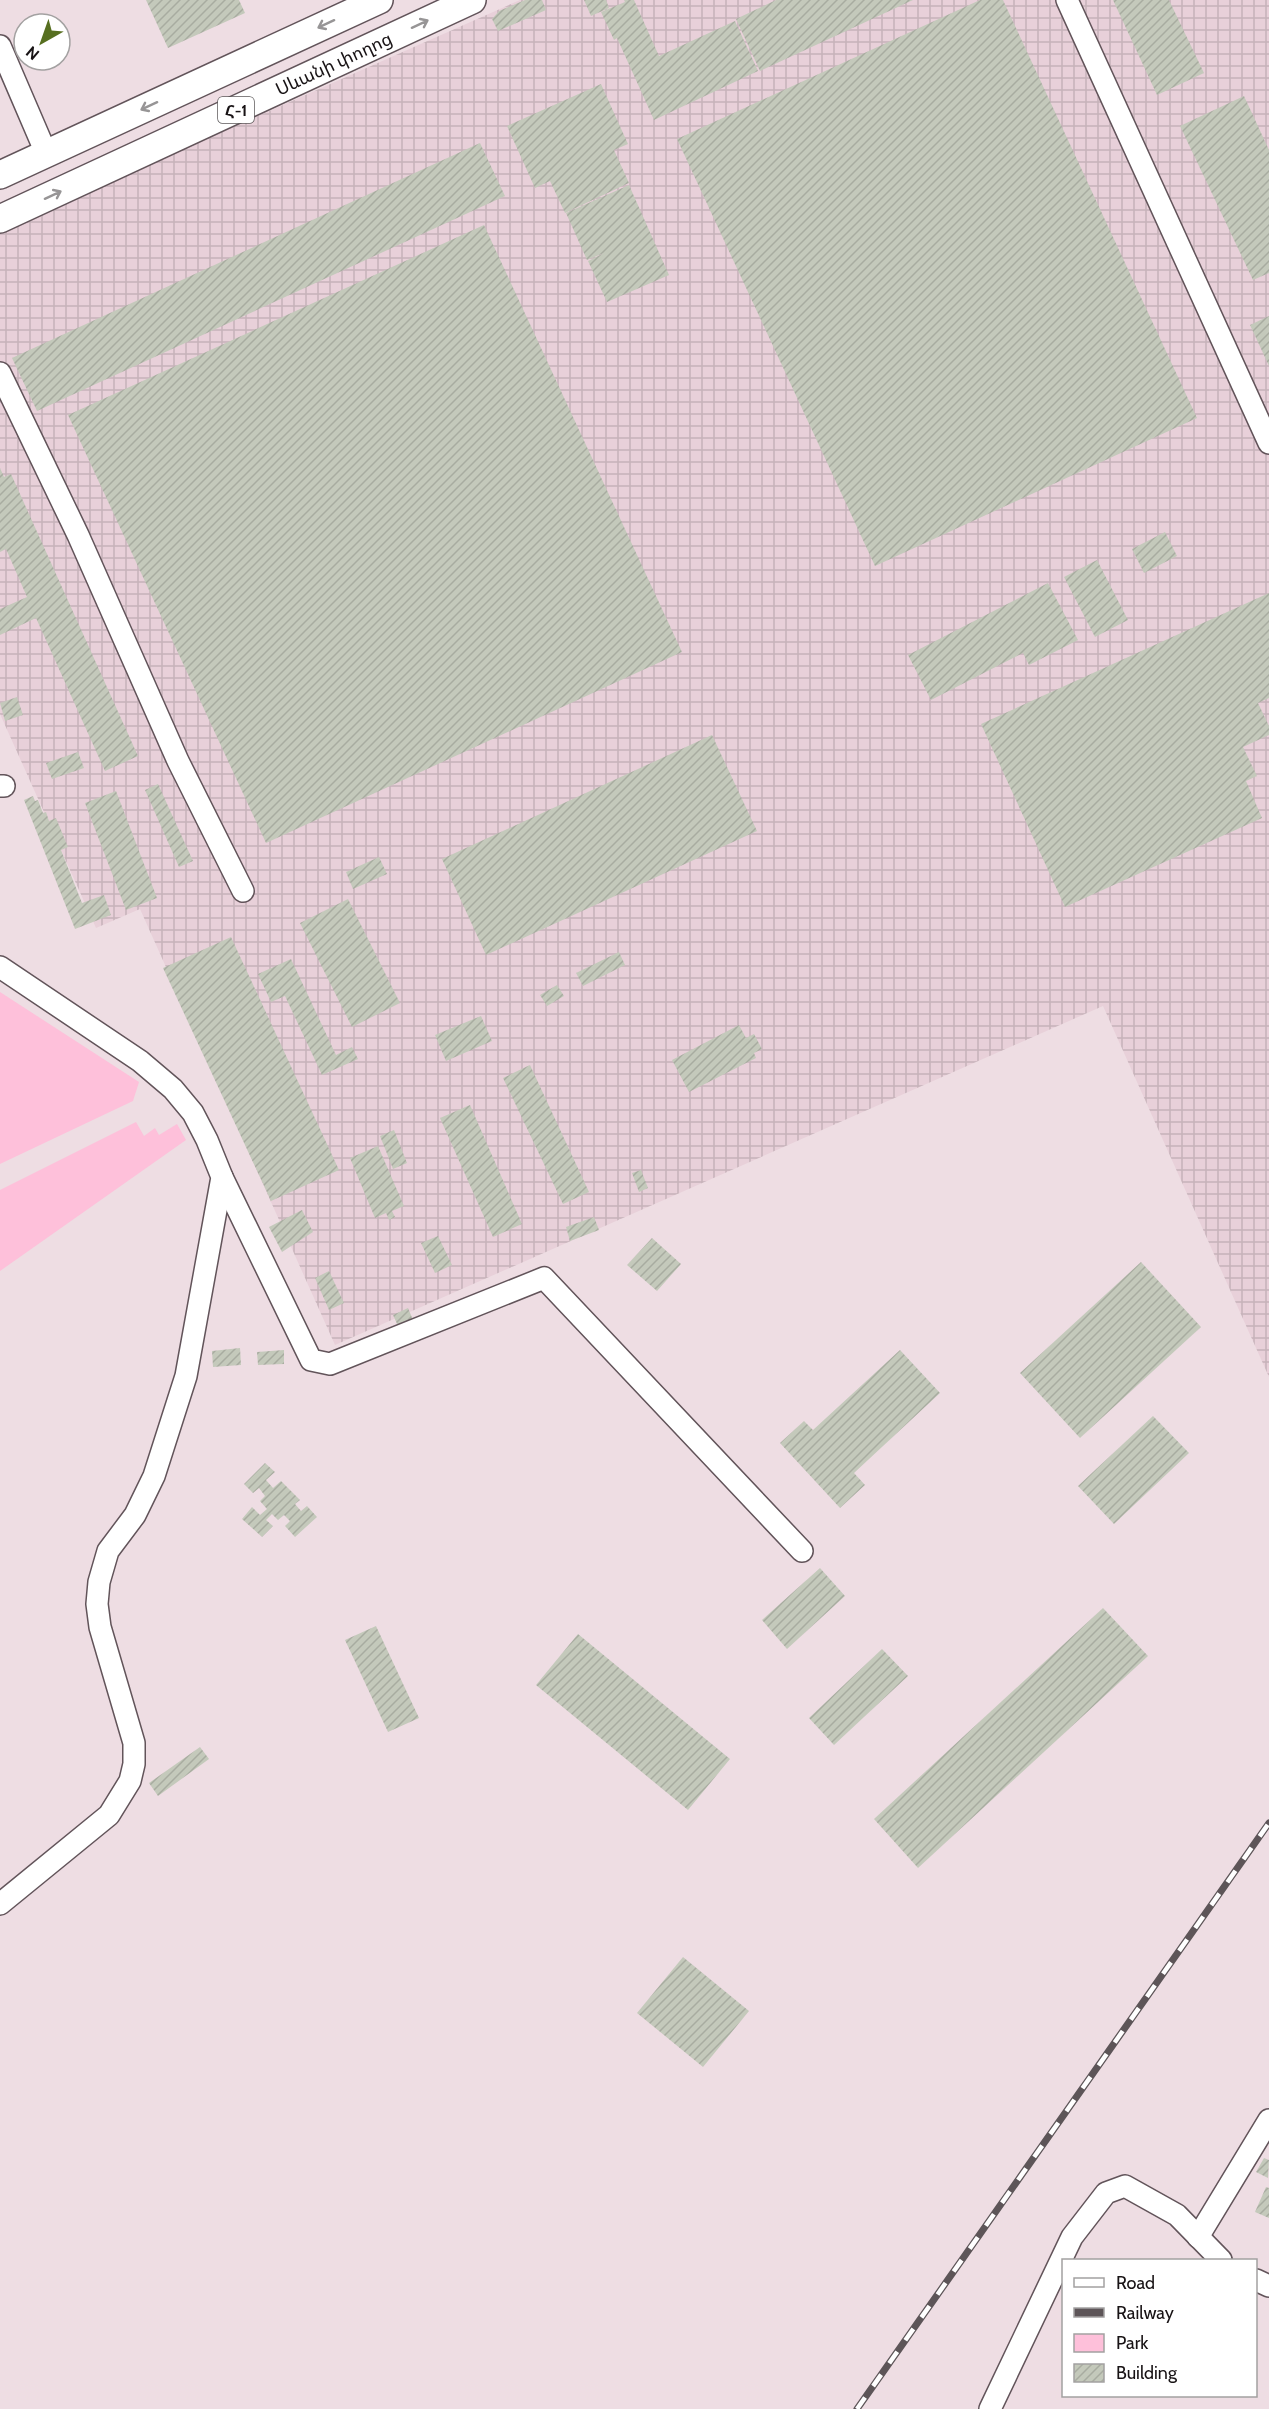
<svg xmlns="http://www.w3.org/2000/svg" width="1269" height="2409" font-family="Cabin,'Noto Sans Armenian',sans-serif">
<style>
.industrial{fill:url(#industrial-grid)}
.green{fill:#fec0da}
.building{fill:url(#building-hatch)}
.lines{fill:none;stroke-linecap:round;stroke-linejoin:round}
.minor-casing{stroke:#62545a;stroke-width:24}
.major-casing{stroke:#62545a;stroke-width:30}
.minor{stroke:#fff;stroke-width:21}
.major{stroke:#fff;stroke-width:27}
.rail-casing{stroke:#5d5558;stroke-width:7}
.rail{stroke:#fff;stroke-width:4.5;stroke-dasharray:14;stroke-linecap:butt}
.oneway{stroke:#979596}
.labels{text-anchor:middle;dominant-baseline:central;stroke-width:4.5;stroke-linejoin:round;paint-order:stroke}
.shield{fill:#fff;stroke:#5d5a5b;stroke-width:1.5}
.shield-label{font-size:16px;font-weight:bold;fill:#181315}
.street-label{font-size:18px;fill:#181315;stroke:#fff}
</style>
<defs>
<pattern id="industrial-grid" width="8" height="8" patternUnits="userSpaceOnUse" patternTransform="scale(1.5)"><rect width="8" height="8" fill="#e8d0d9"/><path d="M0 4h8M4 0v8" fill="none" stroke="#c6b2b9"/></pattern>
<pattern id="building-hatch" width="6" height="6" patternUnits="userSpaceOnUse" patternTransform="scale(1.5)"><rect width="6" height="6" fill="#c4c9bb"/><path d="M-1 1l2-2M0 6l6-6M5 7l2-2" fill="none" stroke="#a8aca0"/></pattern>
</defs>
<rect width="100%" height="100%" fill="#eedde3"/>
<path class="industrial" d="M 520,0 L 1269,0 L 1269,1377 L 1103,1006 L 335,1345 L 140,909 L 96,928 L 0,714 L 0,230 Z"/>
<g class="green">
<path d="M 0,992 L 139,1082 L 133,1101 L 0,1164 Z"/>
<path d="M 136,1122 L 144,1136 L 155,1128 L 159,1135 L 177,1124 L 186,1140 L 0,1271 L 0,1190 Z"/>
</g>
<g class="building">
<path d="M 146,0 L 239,0 L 245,13 L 168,48 Z"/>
<path d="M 525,0 L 542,0 L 546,10 L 498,31 L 492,19 L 499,11 Z"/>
<path d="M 584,0 L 606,0 L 609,8 L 591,16 Z"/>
<path d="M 624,0 L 634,0 L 659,56 L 735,21 L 758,71 L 654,120 L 617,38 L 614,40 L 601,12 L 625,2 Z"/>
<path d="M 776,0 L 913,0 L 760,71 L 736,19 Z"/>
<path d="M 980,0 L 1003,0 L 1197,418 L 875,566 L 677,139 Z"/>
<path d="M 1113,0 L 1169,0 L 1204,73 L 1157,95 Z"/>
<path d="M 601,84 L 628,144 L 614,150 L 629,183 L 565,213 L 550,181 L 535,188 L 507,126 Z"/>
<path d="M 1244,96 L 1269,150 L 1269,273 L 1253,280 L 1180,126 Z"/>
<path d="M 480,143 L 505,196 L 37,411 L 12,358 Z"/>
<path d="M 629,185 L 669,275 L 607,302 L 588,261 L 604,253 L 587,260 L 566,213 Z"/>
<path d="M 484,225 L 682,652 L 266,843 L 68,415 Z"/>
<path d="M 1269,316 L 1269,366 L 1250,325 Z"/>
<path d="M 0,468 L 4,477 L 11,474 L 138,756 L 105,771 L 36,618 L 0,635 L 0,609 L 27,597 L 6,549 L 0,552 Z"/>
<path d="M 1165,532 L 1177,556 L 1144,573 L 1132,549 Z"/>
<path d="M 1097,560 L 1128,620 L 1095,637 L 1064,577 Z"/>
<path d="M 1048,583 L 1078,640 L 1029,665 L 1023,653 L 931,700 L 908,655 Z"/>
<path d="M 1269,593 L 1269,698 L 1258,703 L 1269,726 L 1269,735 L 1243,747 L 1257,776 L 1246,781 L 1262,818 L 1065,907 L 981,724 Z"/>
<path d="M 17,697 L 23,715 L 5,721 L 0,703 Z"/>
<path d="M 712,735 L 757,831 L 486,955 L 442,859 Z"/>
<path d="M 78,752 L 84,768 L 52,779 L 46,763 Z"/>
<path d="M 158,784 L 193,861 L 179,867 L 145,790 Z"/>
<path d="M 116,791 L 157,898 L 126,910 L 85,803 Z"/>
<path d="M 33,796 L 35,801 L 38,800 L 43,813 L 46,812 L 49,821 L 56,818 L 68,847 L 61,850 L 82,903 L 104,895 L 111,915 L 75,929 L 24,800 Z"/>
<path d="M 379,857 L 387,874 L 353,889 L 346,872 Z"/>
<path d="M 348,899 L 400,1003 L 352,1027 L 300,923 Z"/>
<path d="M 231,937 L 339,1170 L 271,1201 L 163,968 Z"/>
<path d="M 619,952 L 625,965 L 583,986 L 576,973 Z"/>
<path d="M 291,959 L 336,1055 L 352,1047 L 358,1059 L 322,1075 L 285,996 L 271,1002 L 258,974 Z"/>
<path d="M 557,985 L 564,996 L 547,1006 L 540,995 Z"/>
<path d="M 481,1016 L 492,1041 L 446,1061 L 435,1035 Z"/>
<path d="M 739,1025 L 746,1038 L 754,1034 L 762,1049 L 754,1053 L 756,1058 L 689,1092 L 672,1060 Z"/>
<path d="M 530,1065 L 589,1192 L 563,1204 L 503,1078 Z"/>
<path d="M 470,1105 L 522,1224 L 493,1237 L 440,1118 Z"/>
<path d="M 394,1130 L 407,1163 L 393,1169 L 380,1136 Z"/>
<path d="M 378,1146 L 404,1206 L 392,1211 L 395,1217 L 389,1220 L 386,1213 L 375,1218 L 350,1158 Z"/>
<path d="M 641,1170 L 648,1188 L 639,1192 L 632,1173 Z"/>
<path d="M 302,1210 L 313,1232 L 282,1252 L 269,1227 Z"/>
<path d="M 594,1217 L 599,1230 L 570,1241 L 566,1227 Z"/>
<path d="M 438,1236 L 452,1265 L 435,1273 L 421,1243 Z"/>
<path d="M 652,1238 L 681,1264 L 657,1291 L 627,1265 Z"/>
<path d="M 1141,1262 L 1201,1327 L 1080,1438 L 1020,1373 Z"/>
<path d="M 329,1271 L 344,1303 L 329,1310 L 315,1278 Z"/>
<path d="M 408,1308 L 413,1320 L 398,1326 L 393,1315 Z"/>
<path d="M 240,1348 L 241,1365 L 213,1367 L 212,1351 Z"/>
<path d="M 284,1350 L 284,1364 L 258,1365 L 257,1352 Z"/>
<path d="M 900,1350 L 940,1393 L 854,1473 L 865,1485 L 840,1508 L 780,1443 L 804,1421 L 813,1430 Z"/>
<path d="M 1153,1416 L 1189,1453 L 1114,1524 L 1078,1486 Z"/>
<path d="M 265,1463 L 275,1472 L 266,1480 L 273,1488 L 281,1481 L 300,1500 L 295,1504 L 301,1511 L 307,1506 L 317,1517 L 295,1537 L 285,1526 L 290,1521 L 284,1515 L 278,1520 L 272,1514 L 266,1520 L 273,1526 L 262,1537 L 242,1519 L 252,1507 L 260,1515 L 267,1509 L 260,1501 L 265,1496 L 259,1488 L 253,1493 L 244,1484 Z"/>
<path d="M 820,1568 L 845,1596 L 787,1649 L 762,1620 Z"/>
<path d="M 1103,1608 L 1148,1656 L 918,1868 L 874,1819 Z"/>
<path d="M 376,1626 L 419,1718 L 388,1732 L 345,1640 Z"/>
<path d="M 578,1634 L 730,1759 L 688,1810 L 536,1685 Z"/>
<path d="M 882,1649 L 908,1676 L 834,1745 L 809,1718 Z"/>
<path d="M 200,1747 L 209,1759 L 158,1796 L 149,1783 Z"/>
<path d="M 683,1957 L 749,2011 L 703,2067 L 637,2013 Z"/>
<path d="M 1264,2158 L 1269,2160 L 1268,2178 L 1256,2172 Z"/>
<path d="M 1266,2187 L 1269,2188 L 1269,2218 L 1255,2212 Z"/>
</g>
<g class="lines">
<g class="minor-casing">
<g id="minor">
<path d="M 1067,0 L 1269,443"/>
<path d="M 0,46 L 46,153"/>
<path d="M 0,373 L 78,535 L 178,761 L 243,891"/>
<path d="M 0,786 L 4,786"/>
<path d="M 0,967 L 140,1061 L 173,1089 L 193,1113 L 207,1140 L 222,1177 L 186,1376 L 154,1476 L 135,1515 L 108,1551 L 99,1582 L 97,1604 L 100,1627 L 134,1743 L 134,1764 L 130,1781 L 109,1815 L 0,1904"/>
<path d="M 222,1177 L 311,1360 L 330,1364 L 544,1278 L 802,1551"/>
<path d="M 1198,2237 L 1269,2120"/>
<path d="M 1256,2280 L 1269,2286"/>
<path d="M 990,2409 L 1072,2237 L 1106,2193 L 1125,2186 L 1177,2215 L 1221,2260"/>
</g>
</g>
<g class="major-casing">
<g id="major">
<path d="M 0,175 L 379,0"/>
<path id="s1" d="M 0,219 L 472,0"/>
</g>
</g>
<use href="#minor" class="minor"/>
<use href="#major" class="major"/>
<g class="rail-casing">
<path id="rail" d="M 857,2409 L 1269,1823"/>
</g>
<use href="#rail" class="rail"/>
</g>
<defs><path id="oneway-shaft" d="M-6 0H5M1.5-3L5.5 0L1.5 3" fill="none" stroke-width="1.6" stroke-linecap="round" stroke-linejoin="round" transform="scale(1.5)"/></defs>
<g class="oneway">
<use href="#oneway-shaft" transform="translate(326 24) rotate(155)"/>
<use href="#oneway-shaft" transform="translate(420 24) rotate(-25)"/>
<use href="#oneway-shaft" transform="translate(149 106) rotate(155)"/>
<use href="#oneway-shaft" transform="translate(53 195) rotate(-25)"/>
</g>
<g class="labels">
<rect class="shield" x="218" y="97" width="36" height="26" rx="4.5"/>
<g class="shield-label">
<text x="236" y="110">Հ-1</text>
</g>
<g class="street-label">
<text stroke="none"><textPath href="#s1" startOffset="368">Սևանի փողոց</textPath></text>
</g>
</g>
<rect x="1062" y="2259" width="195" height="138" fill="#ffffff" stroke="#a3a1a1" stroke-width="1.5"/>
<rect x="1074" y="2278" width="30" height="9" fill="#ffffff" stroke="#a3a1a1" stroke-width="1.5"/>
<text x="1116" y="2289" font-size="18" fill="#181315">Road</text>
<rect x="1074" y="2308" width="30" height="9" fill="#5d5558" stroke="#a3a1a1" stroke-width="1.5"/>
<text x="1116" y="2319" font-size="18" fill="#181315">Railway</text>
<rect x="1074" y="2334" width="30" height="18" fill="#fec0da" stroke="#a3a1a1" stroke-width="1.5"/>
<text x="1116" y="2349" font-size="18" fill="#181315">Park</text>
<rect x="1074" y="2364" width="30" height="18" fill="url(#building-hatch)" stroke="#a3a1a1" stroke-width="1.5"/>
<text x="1116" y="2379" font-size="18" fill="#181315">Building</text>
<g transform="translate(42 42) rotate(220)"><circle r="28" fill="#ffffff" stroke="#a3a1a1" stroke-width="1.5"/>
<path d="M0-4.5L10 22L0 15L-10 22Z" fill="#576f20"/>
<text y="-9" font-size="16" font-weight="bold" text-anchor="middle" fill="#181315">N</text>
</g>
</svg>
